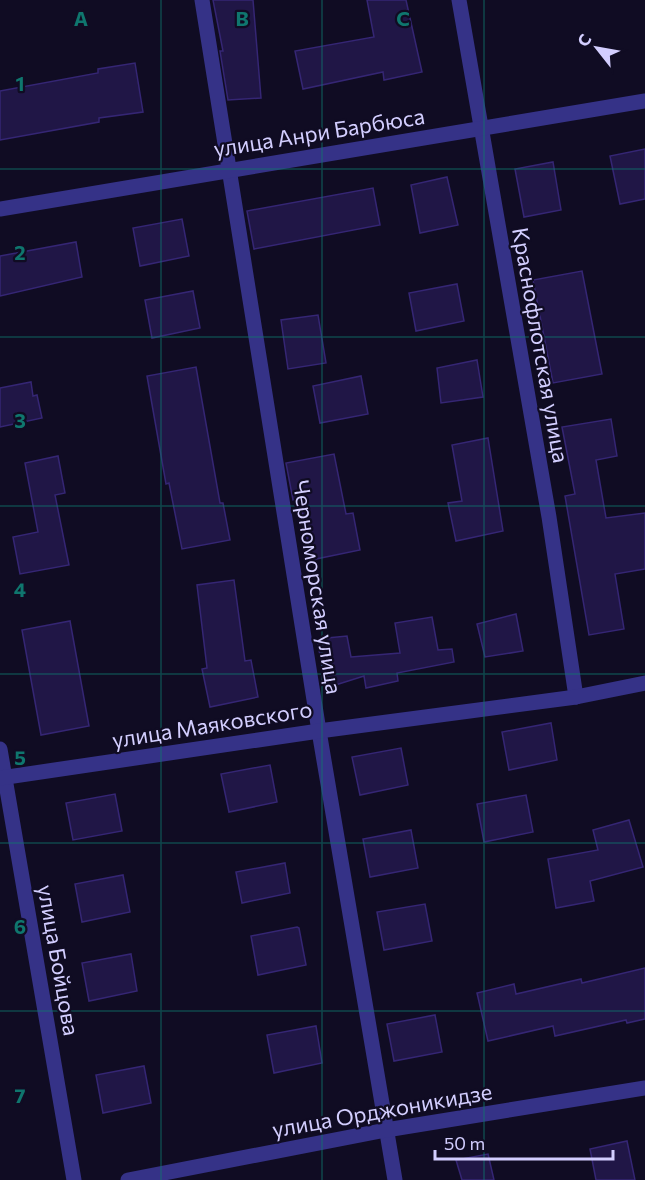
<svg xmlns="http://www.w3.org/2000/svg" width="645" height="1180" font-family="Commissioner,sans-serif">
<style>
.building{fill:#201646;stroke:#352674;stroke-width:1.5}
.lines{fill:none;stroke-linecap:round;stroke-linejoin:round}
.street{stroke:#353287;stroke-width:15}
.grid{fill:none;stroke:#0f766e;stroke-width:1.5;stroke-opacity:0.55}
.labels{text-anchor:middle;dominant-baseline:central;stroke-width:4.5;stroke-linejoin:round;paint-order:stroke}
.street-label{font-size:22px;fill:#d3ceff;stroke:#100c23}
.grid-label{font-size:20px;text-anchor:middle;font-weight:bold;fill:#0f766e;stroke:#100c23;stroke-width:4.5;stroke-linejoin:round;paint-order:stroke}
</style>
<rect width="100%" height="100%" fill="#100c23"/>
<g class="building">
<path d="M 213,0 L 253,0 L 261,98 L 228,100 L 220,51 L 223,51 Z"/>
<path d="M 367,0 L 406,0 L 422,72 L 384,80 L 383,72 L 303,89 L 295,51 L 374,37 Z"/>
<path d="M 135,63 L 143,112 L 99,118 L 99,122 L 0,140 L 0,91 L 98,73 L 98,69 Z"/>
<path d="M 645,149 L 645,199 L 620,204 L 610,156 Z"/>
<path d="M 553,162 L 561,210 L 524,217 L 515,169 Z"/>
<path d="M 447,177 L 458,225 L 420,233 L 411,185 Z"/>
<path d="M 373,188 L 380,225 L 254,249 L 247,211 Z"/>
<path d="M 182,219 L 189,256 L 140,266 L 133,228 Z"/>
<path d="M 76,242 L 82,277 L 0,296 L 0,256 Z"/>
<path d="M 582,271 L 602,374 L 553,383 L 533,280 Z"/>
<path d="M 457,284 L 464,321 L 416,331 L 409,293 Z"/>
<path d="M 193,291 L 200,328 L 152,338 L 145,300 Z"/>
<path d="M 318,315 L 326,363 L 288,369 L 281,320 Z"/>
<path d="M 477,360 L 483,397 L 441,403 L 437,368 Z"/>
<path d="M 196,367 L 220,503 L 223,503 L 230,540 L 182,549 L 169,483 L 166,484 L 147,376 Z"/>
<path d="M 361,376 L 368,414 L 320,423 L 313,386 Z"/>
<path d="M 31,382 L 33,396 L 37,395 L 42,418 L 0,427 L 0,388 Z"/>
<path d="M 611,419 L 617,456 L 596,460 L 606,518 L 645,513 L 645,569 L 615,574 L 624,629 L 589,635 L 565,496 L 575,494 L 562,427 Z"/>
<path d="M 488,438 L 503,531 L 456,541 L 448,503 L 462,501 L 452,445 Z"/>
<path d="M 334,454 L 346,514 L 353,513 L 360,550 L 311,560 L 300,499 L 293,500 L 286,463 Z"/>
<path d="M 58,456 L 65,493 L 55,495 L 69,565 L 20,574 L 13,537 L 38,532 L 25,463 Z"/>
<path d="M 234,580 L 245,661 L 251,660 L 258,697 L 210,707 L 202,669 L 207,668 L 197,585 Z"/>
<path d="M 516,614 L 523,651 L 485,657 L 477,624 Z"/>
<path d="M 432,617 L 438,650 L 452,649 L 454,662 L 397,673 L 398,681 L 366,688 L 364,676 L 326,688 L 317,639 L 347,636 L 351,657 L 400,653 L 395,623 Z"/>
<path d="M 70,621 L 89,726 L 41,735 L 22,630 Z"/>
<path d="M 551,723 L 557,760 L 509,770 L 502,732 Z"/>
<path d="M 401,748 L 408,785 L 360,795 L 352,757 Z"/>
<path d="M 270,765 L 277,802 L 229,812 L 221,774 Z"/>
<path d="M 115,794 L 122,831 L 73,840 L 66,803 Z"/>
<path d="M 526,795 L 533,832 L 484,842 L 477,804 Z"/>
<path d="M 629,820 L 643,867 L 590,881 L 594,901 L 556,908 L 548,859 L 598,850 L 593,830 Z"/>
<path d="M 411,830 L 418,868 L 370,877 L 363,839 Z"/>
<path d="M 285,863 L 290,893 L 242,903 L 236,872 Z"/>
<path d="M 123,875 L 130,912 L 82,922 L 75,884 Z"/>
<path d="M 425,904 L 432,941 L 384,950 L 377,912 Z"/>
<path d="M 297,927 L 299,928 L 306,965 L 258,975 L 251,936 Z"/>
<path d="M 131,954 L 137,991 L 89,1001 L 82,963 Z"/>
<path d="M 645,968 L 645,1019 L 627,1023 L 626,1020 L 555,1036 L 553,1026 L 488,1041 L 477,993 L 514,984 L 516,994 L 581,979 L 582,983 Z"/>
<path d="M 435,1015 L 442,1052 L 394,1061 L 387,1024 Z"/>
<path d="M 316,1026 L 322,1063 L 274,1073 L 267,1035 Z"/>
<path d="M 144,1066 L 151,1103 L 103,1113 L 96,1075 Z"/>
<path d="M 627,1141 L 635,1180 L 596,1180 L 590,1149 Z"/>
<path d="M 488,1154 L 494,1180 L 462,1180 L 456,1160 Z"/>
</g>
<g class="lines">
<g class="street">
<path d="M 202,0 L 319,731 L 395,1180"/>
<path d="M 459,0 L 549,517 L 576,697"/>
<path d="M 0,209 L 645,101"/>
<path d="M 0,749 L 74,1180"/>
<path d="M 0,778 L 319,731 L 576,697 L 645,683"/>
<path d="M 128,1180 L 386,1130 L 645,1088"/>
</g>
</g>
<path class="grid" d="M 161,0 L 161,1180M 322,0 L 322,1180M 484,0 L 484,1180M 0,169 L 645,169M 0,337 L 645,337M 0,506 L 645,506M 0,674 L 645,674M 0,843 L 645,843M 0,1011 L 645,1011"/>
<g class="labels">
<g class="street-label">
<text transform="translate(319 132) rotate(-9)">улица Анри Барбюса</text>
<text transform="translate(541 345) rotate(80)">Краснофлотская улица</text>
<text transform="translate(318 587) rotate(81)">Черноморская улица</text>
<text transform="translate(212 724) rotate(-9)">улица Маяковского</text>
<text transform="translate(59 960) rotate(80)">улица Бойцова</text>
<text transform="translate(382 1110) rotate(-10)">улица Орджоникидзе</text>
</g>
</g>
<g class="grid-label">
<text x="81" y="26">A</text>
<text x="242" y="26">B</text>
<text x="403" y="26">C</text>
<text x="20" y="91">1</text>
<text x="20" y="260">2</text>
<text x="20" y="428">3</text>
<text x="20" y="597">4</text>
<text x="20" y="765">5</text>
<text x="20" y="934">6</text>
<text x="20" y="1103">7</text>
</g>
<g transform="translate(597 48) rotate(301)" stroke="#100c23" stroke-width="4.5" paint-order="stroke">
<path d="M0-4.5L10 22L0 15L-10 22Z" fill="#d3ceff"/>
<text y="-9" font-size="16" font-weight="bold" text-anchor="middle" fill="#d3ceff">С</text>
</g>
<path d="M435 1150v9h178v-9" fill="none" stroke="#d3ceff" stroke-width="3"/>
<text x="444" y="1150" font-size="18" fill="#d3ceff" stroke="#100c23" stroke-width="4.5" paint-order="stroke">50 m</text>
</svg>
